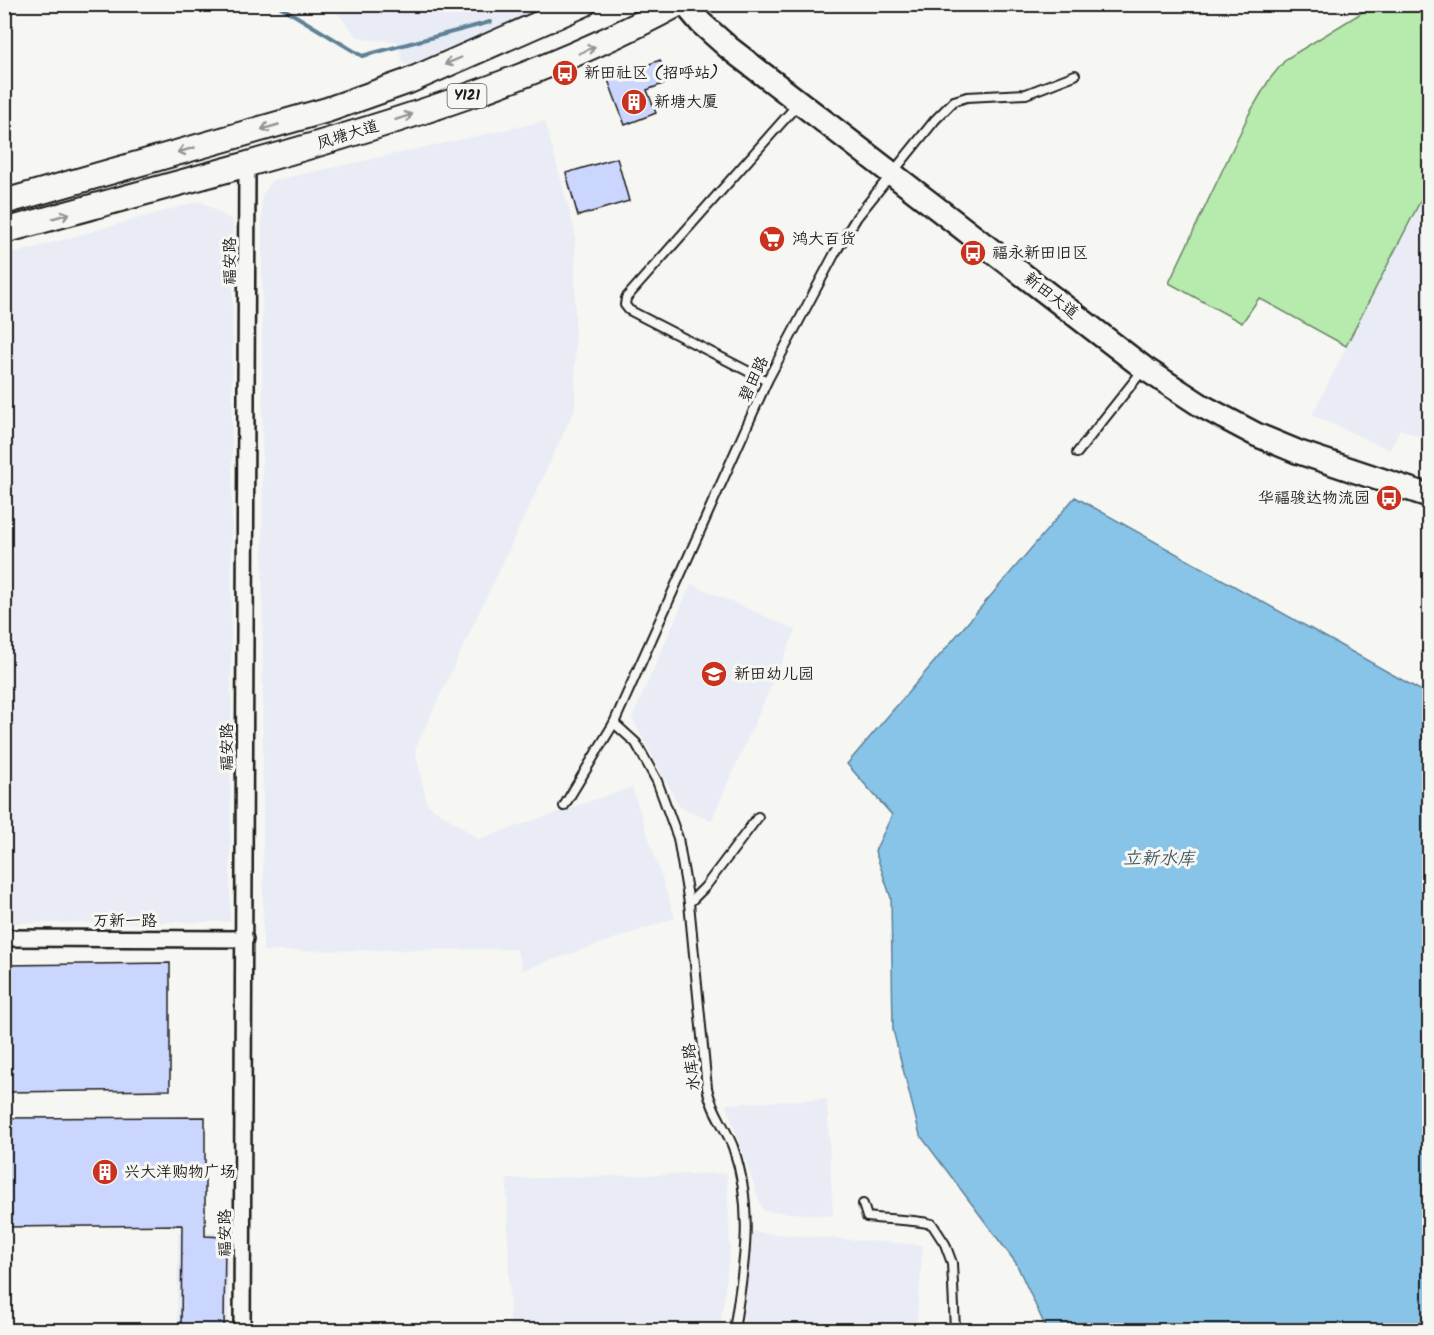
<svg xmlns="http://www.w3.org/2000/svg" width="1434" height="1335" font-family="Kalam,'LXGW WenKai TC',sans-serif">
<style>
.built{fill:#e9ecf5}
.green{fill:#b6ebad;stroke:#698464;stroke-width:1.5}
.water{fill:#88c4e8;stroke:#5d8196;stroke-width:1.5}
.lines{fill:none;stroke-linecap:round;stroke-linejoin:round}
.stream{stroke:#5d8196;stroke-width:4}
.building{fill:#cad6fd;stroke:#1c1c1c;stroke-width:1.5}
.lane-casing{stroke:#1c1c1c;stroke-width:12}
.street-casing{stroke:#1c1c1c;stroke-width:20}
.secondary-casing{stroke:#1c1c1c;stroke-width:27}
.primary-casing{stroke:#1c1c1c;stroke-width:28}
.lane{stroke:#f6f6f2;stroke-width:8}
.street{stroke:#f6f6f2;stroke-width:15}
.secondary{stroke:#f6f6f2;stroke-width:22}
.primary{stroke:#f6f6f2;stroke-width:24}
.oneway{stroke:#949492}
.labels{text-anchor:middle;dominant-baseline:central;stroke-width:6;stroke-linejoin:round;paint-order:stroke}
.shield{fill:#f6f6f2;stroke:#5d5d5c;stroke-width:1.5}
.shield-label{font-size:15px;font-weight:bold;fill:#1c1c1c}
.poi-label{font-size:16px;fill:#1c1c1c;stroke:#f6f6f2;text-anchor:start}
.street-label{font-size:16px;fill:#1c1c1c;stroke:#f6f6f2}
.water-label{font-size:18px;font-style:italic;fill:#425763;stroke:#f6f6f2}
</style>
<rect width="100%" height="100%" fill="#f6f6f2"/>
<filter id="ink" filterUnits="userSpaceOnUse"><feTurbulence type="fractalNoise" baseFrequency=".0167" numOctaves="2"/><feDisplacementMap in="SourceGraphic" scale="12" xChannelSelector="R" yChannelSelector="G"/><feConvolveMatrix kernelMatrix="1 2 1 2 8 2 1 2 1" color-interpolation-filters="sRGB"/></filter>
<g filter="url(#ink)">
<g class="built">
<path d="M 331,5 L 558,5 L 419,69 L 403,63 L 397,41 L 366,40 L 356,36 Z"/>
<path d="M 545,121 L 575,232 L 575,409 L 415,749 L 427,804 L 479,839 L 632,787 L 675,918 L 523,970 L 516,949 L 263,951 L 262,196 L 271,181 Z"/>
<path d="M 1429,184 L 1429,440 L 1400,429 L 1390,450 L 1312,415 Z"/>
<path d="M 200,201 L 233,221 L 230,922 L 5,923 L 5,256 Z"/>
<path d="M 691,584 L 796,630 L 711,821 L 680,807 L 632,718 Z"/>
<path d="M 827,1099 L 833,1216 L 763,1211 L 726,1104 Z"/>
<path d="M 727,1173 L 730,1249 L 720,1330 L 510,1330 L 507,1179 Z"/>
<path d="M 178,1232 L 229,1232 L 228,1330 L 177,1330 Z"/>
<path d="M 750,1232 L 923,1245 L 916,1330 L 743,1330 Z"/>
</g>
<path class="green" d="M 1374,5 L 1429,5 L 1429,184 L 1346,346 L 1259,298 L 1242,323 L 1169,283 L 1249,114 L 1269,80 L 1286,59 Z"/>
<path class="water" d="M 1075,497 L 1429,695 L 1429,1330 L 1090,1330 L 1089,1325 L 1046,1328 L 1016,1263 L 920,1135 L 893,1030 L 891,898 L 875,851 L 892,815 L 847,764 Z"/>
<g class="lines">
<path class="stream" d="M 276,4 L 362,56 L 490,22"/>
</g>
<g class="building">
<path d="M 660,60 L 668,82 L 647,90 L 656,113 L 625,125 L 608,80 Z"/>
<path d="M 617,158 L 629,201 L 578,216 L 566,173 Z"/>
<path d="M 170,963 L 170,1090 L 4,1092 L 4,965 Z"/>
<path d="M 205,1117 L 205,1236 L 225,1237 L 224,1330 L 181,1330 L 182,1225 L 4,1227 L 4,1118 Z"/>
</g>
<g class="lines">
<g class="lane-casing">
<g id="lane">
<path d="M 767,381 L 629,310 L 625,305 L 626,298 L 797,105"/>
<path d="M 1077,453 L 1143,370"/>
<path d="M 614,723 L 636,743 L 657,781 L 678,838 L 689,903"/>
<path d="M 564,806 L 614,723 L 767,381 L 835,253 L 857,217 L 935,120 L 954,101 L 967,97 L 1026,94 L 1075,75"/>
<path d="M 863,1204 L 867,1217 C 889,1220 910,1219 932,1224 L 945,1244 L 952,1263 L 955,1330"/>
<path d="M 734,1330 C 744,1267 755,1210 733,1147 C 725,1126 712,1112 707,1088 L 689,903 L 705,887 L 758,817"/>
</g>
</g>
<g class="street-casing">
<g id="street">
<path d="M 4,938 L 245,939"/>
<path d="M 242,1330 L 247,164"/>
</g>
</g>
<g class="secondary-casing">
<path id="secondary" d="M 685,4 L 701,23 L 729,48 L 1144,368 L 1202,406 L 1257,435 L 1298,452 L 1430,496"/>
</g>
<g class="primary-casing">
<g id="primary">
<path d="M 4,202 L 327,110 L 409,81 L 584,4"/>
<path d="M 4,231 C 83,209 162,187 241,166 C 391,124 540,79 678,4"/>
</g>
</g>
<use href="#lane" class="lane"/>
<use href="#street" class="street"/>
<use href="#secondary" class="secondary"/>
<use href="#primary" class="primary"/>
</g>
<defs><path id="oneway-shaft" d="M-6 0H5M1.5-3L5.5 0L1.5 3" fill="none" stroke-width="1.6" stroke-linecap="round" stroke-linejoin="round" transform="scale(1.5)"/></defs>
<g class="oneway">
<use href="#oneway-shaft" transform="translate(587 50) rotate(-23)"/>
<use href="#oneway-shaft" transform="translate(453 61) rotate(157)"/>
<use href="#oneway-shaft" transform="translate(404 117) rotate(-18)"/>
<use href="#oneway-shaft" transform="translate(270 127) rotate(164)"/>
<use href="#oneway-shaft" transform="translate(186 150) rotate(164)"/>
<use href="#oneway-shaft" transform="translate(61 216) rotate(-16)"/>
</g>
</g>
<defs>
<g id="bus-disc" transform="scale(1.35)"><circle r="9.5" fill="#c8321e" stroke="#f6f6f2"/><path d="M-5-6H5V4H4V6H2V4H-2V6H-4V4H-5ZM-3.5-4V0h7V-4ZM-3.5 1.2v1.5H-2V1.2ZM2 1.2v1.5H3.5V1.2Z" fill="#fff"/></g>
<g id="building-disc" transform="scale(1.35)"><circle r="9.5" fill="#c8321e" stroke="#f6f6f2"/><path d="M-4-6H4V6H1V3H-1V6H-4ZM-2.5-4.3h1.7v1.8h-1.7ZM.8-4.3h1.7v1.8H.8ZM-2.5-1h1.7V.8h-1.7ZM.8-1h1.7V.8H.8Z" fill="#fff"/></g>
<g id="supermarket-disc" transform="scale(1.35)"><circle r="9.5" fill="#c8321e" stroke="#f6f6f2"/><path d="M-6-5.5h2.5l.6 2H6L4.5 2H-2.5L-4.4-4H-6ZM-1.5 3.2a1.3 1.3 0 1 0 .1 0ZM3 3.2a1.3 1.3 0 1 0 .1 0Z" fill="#fff"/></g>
<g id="school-disc" transform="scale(1.35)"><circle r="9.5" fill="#c8321e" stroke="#f6f6f2"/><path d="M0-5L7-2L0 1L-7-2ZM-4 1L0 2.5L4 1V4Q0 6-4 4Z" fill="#fff"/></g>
</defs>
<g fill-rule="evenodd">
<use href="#bus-disc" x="565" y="73"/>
<use href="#building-disc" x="634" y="102"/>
<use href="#supermarket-disc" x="772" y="239"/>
<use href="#bus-disc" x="973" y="253"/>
<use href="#bus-disc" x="1389" y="498"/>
<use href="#school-disc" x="714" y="674"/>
<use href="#building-disc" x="105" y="1172"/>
</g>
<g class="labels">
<rect class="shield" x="447.5" y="84" width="39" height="24" rx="4.5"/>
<g class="shield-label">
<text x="467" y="96">Y121</text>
</g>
<g class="poi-label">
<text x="584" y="73">新田社区 (招呼站)</text>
<text x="654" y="102">新塘大厦</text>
<text x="792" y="239">鸿大百货</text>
<text x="992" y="253">福永新田旧区</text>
<text x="1370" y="498" text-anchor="end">华福骏达物流园</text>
<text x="734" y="674">新田幼儿园</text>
<text x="124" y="1172">兴大洋购物广场</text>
</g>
<g class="street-label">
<text transform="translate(348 135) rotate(-17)">凤塘大道</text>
<text transform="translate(230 261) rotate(-90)">福安路</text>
<text transform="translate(1051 296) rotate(38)">新田大道</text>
<text transform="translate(754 379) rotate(-65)">碧田路</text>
<text transform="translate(227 747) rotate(-90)">福安路</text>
<text x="125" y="921">万新一路</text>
<text transform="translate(692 1067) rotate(-97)">水库路</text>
<text transform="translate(225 1233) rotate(-90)">福安路</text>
</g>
<g class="water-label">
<text x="1159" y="859">立新水库</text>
</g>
</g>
<rect width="1434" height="1335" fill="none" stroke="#f6f6f2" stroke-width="24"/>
<rect x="12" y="12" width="1410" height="1311" fill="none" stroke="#1c1c1c" stroke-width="2" filter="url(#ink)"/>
</svg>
